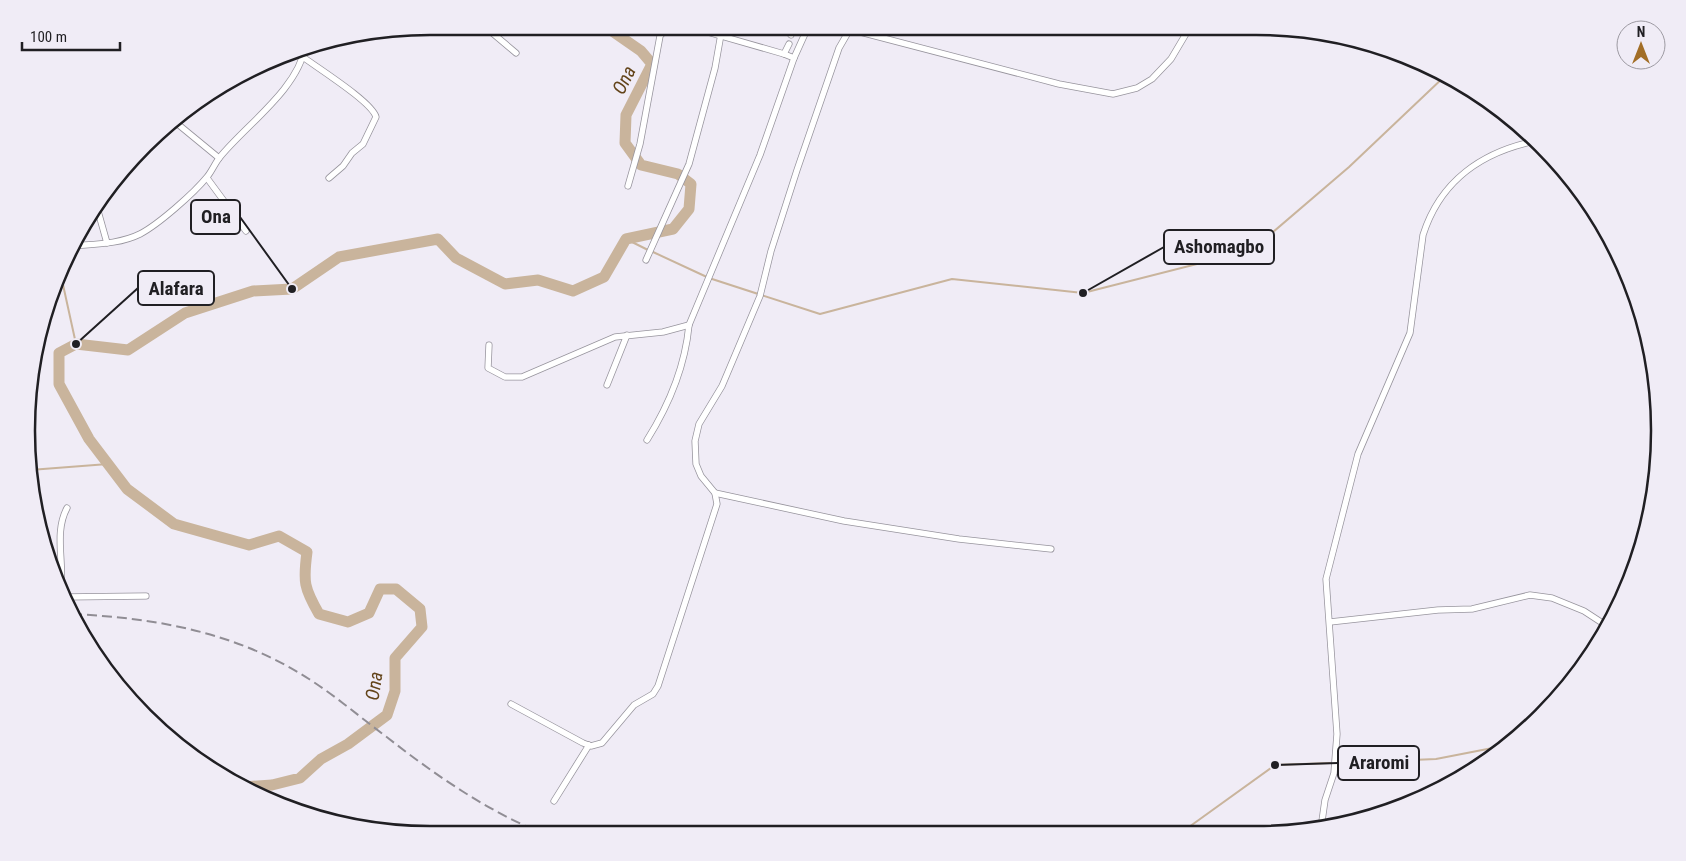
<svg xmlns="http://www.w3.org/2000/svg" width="1686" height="861" font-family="'Roboto Condensed',sans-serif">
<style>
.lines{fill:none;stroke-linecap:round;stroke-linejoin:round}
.stream{stroke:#c9b49c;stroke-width:2}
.river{stroke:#c9b49c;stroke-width:11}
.minor-casing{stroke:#97949d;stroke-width:7}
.minor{stroke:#fff;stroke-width:5.5}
.rail{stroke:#908d94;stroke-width:2;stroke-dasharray:10 5;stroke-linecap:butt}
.labels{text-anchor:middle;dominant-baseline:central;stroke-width:4;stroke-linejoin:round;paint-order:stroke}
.water-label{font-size:19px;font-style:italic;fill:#63441a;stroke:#f0ecf6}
.rim{fill:none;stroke:#201f23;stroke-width:2.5}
.leader{fill:none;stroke:#201f23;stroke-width:2}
.callout-dot{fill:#201f23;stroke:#f0ecf6;stroke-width:2}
.callout{fill:#f0ecf6;stroke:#201f23;stroke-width:2}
.callout-label{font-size:19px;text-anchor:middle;font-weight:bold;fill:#201f23}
</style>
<rect width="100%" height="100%" fill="#f0ecf6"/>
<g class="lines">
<g class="stream">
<path d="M 626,239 L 648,250"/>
<path d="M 653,252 L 709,278 L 820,314 L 952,279 L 1083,293 L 1252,250 L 1349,167 L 1446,75"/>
<path d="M 60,271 L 76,344"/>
<path d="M 30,470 L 108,464"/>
<path d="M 1341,763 L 1436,759 L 1508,745"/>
<path d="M 1182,832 L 1275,765 L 1330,763"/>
</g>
<path class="river" d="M 243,787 L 272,785 L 300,778 L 321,759 L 348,744 L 387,715 L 395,691 L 395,658 L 422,627 L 420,609 L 396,589 L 380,589 L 369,613 L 348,622 L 319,614 C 304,588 303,582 307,552 L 279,536 L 249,545 L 174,524 L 127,489 L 89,439 L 59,384 L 59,353 L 76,344 L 128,350 L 185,313 L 253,291 L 292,289 L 339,257 L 438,239 L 456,258 L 505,284 L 538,280 L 573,291 L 604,277 L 626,239 L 673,229 L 689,209 L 691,184 L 678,174 L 641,165 L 625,143 L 626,115 L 652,64 L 641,51 L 605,26"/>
<g class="minor-casing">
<g id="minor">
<path d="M 484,26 L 516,53"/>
<path d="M 690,27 L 784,54"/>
<path d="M 841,27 L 1059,84 L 1113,94 L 1137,88 L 1152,79 L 1171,59 L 1190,27"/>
<path d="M 791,35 L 794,27"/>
<path d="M 303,57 C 319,69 372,102 376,117 L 363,144 L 352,153 L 343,166 L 329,178"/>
<path d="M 794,58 L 808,27"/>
<path d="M 174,121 L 219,158"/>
<path d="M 207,178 L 246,231"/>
<path d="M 628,186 L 640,144 L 660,36 L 669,26"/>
<path d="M 96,204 L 107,243"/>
<path d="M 73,246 C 95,244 120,244 140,234 C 159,224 194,193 207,177 C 212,171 215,163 220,157 C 246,125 298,89 305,47"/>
<path d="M 646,260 L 689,164 L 715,68 L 721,34"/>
<path d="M 489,345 L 488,368 L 505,377 L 522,377 L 615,337 L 663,332 L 689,325"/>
<path d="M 607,385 L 627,335"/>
<path d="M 647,440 C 669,405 685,367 689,325 L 760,155 L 794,58 L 784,54 L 789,44"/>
<path d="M 715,493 L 844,521 L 959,539 L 1051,549"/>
<path d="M 61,587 C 64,561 54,532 67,508"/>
<path d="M 64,597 L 146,596"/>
<path d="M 1330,622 L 1438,610 L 1472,609 L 1530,595 L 1552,598 L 1584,611 L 1607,626"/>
<path d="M 511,704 L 583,743 L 591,746 L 602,743 L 634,705 L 653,694 L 658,686 L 717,504 L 715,493 L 701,476 L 696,464 L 695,441 L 699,424 L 722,386 L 760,296 L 771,251 L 797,170 L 839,48 L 850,29"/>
<path d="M 554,801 L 589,745"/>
<path d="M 1321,828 L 1325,800 L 1334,773 L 1337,734 L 1326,579 L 1358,454 L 1410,333 L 1423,235 C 1440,181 1482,152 1535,141"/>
</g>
</g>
<use href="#minor" class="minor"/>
<path class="rail" d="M 72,614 C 156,618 236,632 309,679 C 337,697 361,718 388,738 C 434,774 487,811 542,833"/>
</g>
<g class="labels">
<g class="water-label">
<text transform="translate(624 80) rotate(-63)">Ona</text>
<text transform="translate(374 686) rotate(-81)">Ona</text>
</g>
</g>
<path d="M0 0H1686V861H0ZM430 35H1256A395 395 0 0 1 1651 430V431A395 395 0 0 1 1256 826H430A395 395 0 0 1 35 431V430A395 395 0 0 1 430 35Z" fill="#f0ecf6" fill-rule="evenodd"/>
<path class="rim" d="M430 35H1256A395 395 0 0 1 1651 430V431A395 395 0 0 1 1256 826H430A395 395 0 0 1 35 431V430A395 395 0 0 1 430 35Z"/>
<path class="leader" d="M292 289L240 217M1083 293L1164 247M76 344L138 288M1275 765L1338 763"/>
<g class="callout-dot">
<circle cx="292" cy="289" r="5"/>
<circle cx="1083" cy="293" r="5"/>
<circle cx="76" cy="344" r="5"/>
<circle cx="1275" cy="765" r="5"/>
</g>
<g class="callout">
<rect x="191" y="200" width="49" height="34" rx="5"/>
<rect x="1164" y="230" width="110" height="34" rx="5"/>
<rect x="138" y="271" width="76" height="34" rx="5"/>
<rect x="1338" y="746" width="81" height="34" rx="5"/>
</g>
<g class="callout-label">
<text x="216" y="223">Ona</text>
<text x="1219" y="253">Ashomagbo</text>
<text x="176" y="295">Alafara</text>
<text x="1379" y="769">Araromi</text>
</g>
<g transform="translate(1641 45)"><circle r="24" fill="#f0ecf6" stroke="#9d9aa2"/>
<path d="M0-4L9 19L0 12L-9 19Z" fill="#a26e27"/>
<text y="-8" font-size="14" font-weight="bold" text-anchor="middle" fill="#201f23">N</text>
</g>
<path d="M22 42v8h98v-8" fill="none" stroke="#201f23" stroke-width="2.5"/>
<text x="30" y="42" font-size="15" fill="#201f23" stroke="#f0ecf6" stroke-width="4" paint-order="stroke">100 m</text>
</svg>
